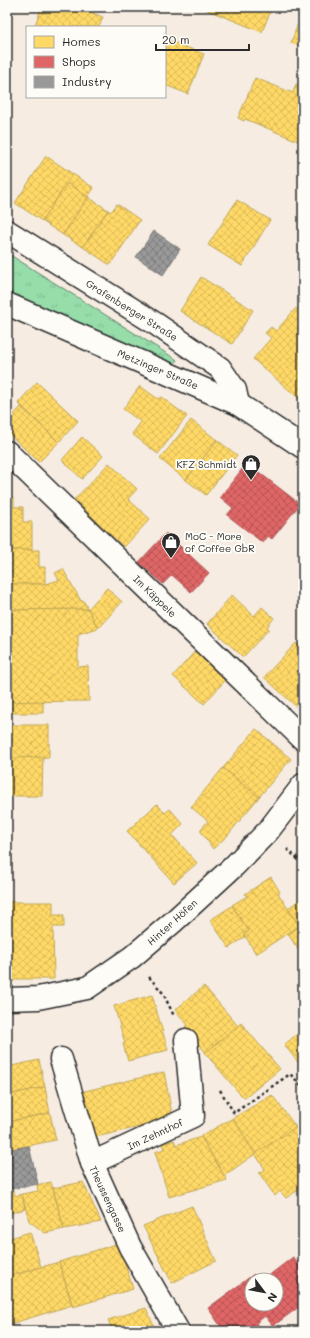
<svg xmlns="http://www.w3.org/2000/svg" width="310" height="1338" font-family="Mali,sans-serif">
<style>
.grass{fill:url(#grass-tufts);stroke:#60846a}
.homes{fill:url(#homes-cross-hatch);stroke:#bfa554}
.shops{fill:url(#shops-cross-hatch);stroke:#aa5454}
.industry{fill:url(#industry-cross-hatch);stroke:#787878}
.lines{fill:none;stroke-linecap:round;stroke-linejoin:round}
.minor-casing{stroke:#2b2b2b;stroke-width:25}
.major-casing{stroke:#2b2b2b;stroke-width:25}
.path{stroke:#2b2b2b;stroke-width:2.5;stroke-dasharray:3 3;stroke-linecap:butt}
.minor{stroke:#fdfcf7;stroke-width:22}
.major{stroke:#fdfcf7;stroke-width:22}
.labels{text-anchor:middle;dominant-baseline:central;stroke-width:4;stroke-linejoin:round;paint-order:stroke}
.street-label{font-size:10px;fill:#2b2b2b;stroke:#fdfcf7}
.poi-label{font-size:10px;fill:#2b2b2b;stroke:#fdfcf7;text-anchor:end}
</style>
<defs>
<pattern id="grass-tufts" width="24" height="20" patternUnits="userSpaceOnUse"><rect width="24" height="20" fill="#96ddaa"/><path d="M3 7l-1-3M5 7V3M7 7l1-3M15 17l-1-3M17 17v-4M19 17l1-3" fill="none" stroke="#81be92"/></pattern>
<pattern id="homes-cross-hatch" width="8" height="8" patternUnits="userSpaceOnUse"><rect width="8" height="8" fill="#ffd966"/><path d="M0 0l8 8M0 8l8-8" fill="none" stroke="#dbba59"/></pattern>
<pattern id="shops-cross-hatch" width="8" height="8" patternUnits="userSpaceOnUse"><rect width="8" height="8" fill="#e06666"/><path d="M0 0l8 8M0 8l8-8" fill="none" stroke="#b65454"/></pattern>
<pattern id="industry-cross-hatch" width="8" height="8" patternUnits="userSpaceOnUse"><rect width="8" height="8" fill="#999"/><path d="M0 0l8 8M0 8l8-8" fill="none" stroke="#7d7d7d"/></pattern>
</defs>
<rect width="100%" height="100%" fill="#f6ece2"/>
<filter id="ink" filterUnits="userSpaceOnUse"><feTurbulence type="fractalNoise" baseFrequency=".025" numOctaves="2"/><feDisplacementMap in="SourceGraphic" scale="8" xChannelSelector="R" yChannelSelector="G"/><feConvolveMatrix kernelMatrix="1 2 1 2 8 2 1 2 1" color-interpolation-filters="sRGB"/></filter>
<g filter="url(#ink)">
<path class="grass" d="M 7,253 L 177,360 L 173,365 L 107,338 L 7,293 Z"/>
<g class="homes">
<path d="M 42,7 L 77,7 L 103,17 L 99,27 L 34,27 Z"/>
<path d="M 200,7 L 272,7 L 262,32 Z"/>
<path d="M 303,9 L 303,47 L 291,43 Z"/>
<path d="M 165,39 L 204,54 L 188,94 L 165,85 Z"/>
<path d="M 255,78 L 293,93 L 296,84 L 303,87 L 303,128 L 298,141 L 245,119 L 244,121 L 238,118 Z"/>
<path d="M 46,156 L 94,188 L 88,197 L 67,183 L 42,221 L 15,203 Z"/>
<path d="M 67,183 L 88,197 L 63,235 L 42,221 Z"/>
<path d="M 88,197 L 108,210 L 83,247 L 63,235 Z"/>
<path d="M 237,200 L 270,220 L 242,266 L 208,245 Z"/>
<path d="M 117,204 L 140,220 L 110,265 L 83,247 L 108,210 L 111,212 Z"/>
<path d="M 201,277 L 253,310 L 232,344 L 180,311 Z"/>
<path d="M 296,308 L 303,314 L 303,402 L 253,359 L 271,338 L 265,333 L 271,327 L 276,331 Z"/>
<path d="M 37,382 L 78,421 L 59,442 L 18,403 Z"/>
<path d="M 140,386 L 158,399 L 161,397 L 187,416 L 158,454 L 132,434 L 141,422 L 123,409 Z"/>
<path d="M 21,407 L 59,442 L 39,462 L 7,432 L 7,422 Z"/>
<path d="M 191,420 L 217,440 L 186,480 L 160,459 Z"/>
<path d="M 82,437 L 103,456 L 82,479 L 62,460 Z"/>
<path d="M 217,440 L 237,455 L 206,495 L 186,480 Z"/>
<path d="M 109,463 L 137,489 L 128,499 L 150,519 L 124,547 L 74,500 Z"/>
<path d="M 7,498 L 14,498 L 14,507 L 23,507 L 23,522 L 32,522 L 32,550 L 7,550 Z"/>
<path d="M 7,550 L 39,550 L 39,567 L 45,567 L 45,584 L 7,584 Z"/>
<path d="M 63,569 L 81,601 L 83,600 L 88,609 L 7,610 L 7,584 L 45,584 L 59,580 L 55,573 Z"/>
<path d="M 107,588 L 122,602 L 98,628 L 88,609 Z"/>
<path d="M 232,595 L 254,616 L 262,607 L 274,618 L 267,627 L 269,629 L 243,657 L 207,624 Z"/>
<path d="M 88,609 L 98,628 L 78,634 L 78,667 L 88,666 L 89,701 L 7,702 L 7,610 Z"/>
<path d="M 296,643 L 303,649 L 303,713 L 264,677 Z"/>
<path d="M 198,648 L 229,676 L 204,704 L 173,676 Z"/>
<path d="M 43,701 L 43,713 L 7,713 L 7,702 Z"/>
<path d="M 7,725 L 49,725 L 49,757 L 7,758 Z"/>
<path d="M 256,729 L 291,759 L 259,797 L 223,768 Z"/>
<path d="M 43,757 L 42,796 L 7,796 L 7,758 Z"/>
<path d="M 223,768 L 259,797 L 228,835 L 213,849 L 200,830 L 208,821 L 191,807 Z"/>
<path d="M 157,804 L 165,813 L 170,809 L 183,824 L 172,835 L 197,863 L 174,883 L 127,831 Z"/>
<path d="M 271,877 L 280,892 L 278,893 L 299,926 L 256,954 L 244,934 L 249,931 L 232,905 L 247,896 L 245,894 Z"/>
<path d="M 303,898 L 303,935 L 298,927 L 299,926 L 288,908 Z"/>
<path d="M 7,902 L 53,902 L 53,915 L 64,915 L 64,927 L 53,927 L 54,979 L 17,979 L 14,981 L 7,982 Z"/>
<path d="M 232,906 L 249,931 L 244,934 L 245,937 L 229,948 L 210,920 Z"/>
<path d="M 298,927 L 303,935 L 303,949 L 299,951 L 288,934 Z"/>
<path d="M 204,986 L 238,1026 L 206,1053 L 185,1027 L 188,1025 L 175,1010 Z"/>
<path d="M 152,995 L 168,1050 L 128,1061 L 123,1044 L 125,1043 L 114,1006 Z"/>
<path d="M 241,1023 L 280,1069 L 245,1098 L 240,1094 L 205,1053 Z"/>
<path d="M 303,1029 L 303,1068 L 284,1045 Z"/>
<path d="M 39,1060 L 45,1087 L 7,1095 L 7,1067 Z"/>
<path d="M 164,1072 L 173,1119 L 92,1138 L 81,1092 Z"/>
<path d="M 45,1087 L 50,1113 L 7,1122 L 7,1095 Z"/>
<path d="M 272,1095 L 296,1127 L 255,1154 L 233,1118 Z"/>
<path d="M 50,1113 L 56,1140 L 7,1150 L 7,1122 Z"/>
<path d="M 233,1118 L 255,1154 L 224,1176 L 201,1136 Z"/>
<path d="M 296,1127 L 303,1137 L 303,1187 L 286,1198 L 280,1191 L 275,1196 L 259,1173 L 265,1169 L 255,1154 Z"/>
<path d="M 201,1137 L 227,1180 L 169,1197 L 155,1152 L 164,1149 L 162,1144 L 174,1140 L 176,1145 Z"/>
<path d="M 51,1182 L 64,1229 L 45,1233 L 29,1221 L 22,1194 L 38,1191 L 37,1185 Z"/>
<path d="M 83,1182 L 101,1222 L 64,1229 L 53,1188 Z"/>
<path d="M 14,1191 L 15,1196 L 22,1194 L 25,1209 L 7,1214 L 7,1192 Z"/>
<path d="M 192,1206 L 216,1261 L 172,1283 L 143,1226 Z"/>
<path d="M 30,1232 L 41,1267 L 7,1277 L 7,1239 Z"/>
<path d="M 119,1243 L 133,1289 L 73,1307 L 59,1262 Z"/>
<path d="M 59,1262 L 72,1305 L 7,1325 L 7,1277 Z"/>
<path d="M 146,1308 L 156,1331 L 113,1331 L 108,1320 Z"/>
</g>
<g class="shops">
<path d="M 247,463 L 300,504 L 272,539 L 268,536 L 263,543 L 227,515 L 233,508 L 220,497 Z"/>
<path d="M 166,533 L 209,573 L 191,592 L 172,575 L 163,584 L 139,562 Z"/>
<path d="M 293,1257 L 303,1270 L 303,1304 L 273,1326 L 265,1316 L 256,1323 L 259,1328 L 255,1331 L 224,1331 L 208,1308 L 254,1274 L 258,1280 L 252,1280 L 252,1304 L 276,1304 L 276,1280 L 263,1280 Z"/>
</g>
<g class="industry">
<path d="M 154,231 L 180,249 L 163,275 L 136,257 Z"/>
<path d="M 29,1146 L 38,1184 L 7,1190 L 7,1150 Z"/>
</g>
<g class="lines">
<g class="minor-casing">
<g id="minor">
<path d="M 7,231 L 156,324 L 220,368 L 235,390 L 238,404"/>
<path d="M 7,452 L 303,739"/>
<path d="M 7,999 L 38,998 L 87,988 L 132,957 L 173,922 L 234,866 L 268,831 L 303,785"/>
<path d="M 61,1059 L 92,1163 L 130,1247 L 178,1331"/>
<path d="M 92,1163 L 193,1116 L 186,1040"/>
</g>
</g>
<g class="major-casing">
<path id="major" d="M 7,304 L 238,404 L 303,447"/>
</g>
<g class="path">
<path d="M 287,849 L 303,864"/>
<path d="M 149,977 L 163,993 L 174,1016"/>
<path d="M 220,1090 L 234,1113 L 290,1074 L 303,1087"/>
</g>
<use href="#minor" class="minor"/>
<use href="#major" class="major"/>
</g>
</g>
<defs>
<g id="shop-pin" transform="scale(1)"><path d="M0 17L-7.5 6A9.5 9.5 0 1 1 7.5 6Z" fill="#2b2b2b" stroke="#fdfcf7"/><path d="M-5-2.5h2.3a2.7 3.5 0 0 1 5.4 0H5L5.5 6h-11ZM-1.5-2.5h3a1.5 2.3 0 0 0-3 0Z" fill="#fff"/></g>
</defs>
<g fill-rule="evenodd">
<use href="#shop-pin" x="251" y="464"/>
<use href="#shop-pin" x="171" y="542"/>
</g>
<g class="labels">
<g class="street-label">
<text transform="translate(132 310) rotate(32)">Grafenberger Straße</text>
<text transform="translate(158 369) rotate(23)">Metzinger Straße</text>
<text transform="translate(155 596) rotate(44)">Im Käppele</text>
<text transform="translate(172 922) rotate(-42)">Hinter Höfen</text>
<text transform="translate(155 1134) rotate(-25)">Im Zehnthof</text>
<text transform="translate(108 1199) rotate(65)">Theussengasse</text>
</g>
<g class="poi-label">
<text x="237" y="464">KFZ Schmidt</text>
<text x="185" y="536" text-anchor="start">MoC - More<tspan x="185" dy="12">of Coffee GbR</tspan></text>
</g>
</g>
<rect width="310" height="1338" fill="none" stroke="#fdfcf7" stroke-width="24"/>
<rect x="12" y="12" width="286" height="1314" fill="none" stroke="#2b2b2b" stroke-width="1.5" filter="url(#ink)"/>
<rect x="26" y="26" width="140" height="72" fill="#fdfcf7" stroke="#a9a8a5"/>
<rect x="34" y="36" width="20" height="12" fill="#ffd966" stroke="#a9a8a5"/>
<text x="62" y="46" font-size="12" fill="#2b2b2b">Homes</text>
<rect x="34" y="56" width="20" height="12" fill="#e06666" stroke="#a9a8a5"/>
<text x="62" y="66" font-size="12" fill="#2b2b2b">Shops</text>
<rect x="34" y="76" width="20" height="12" fill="#999999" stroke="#a9a8a5"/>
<text x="62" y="86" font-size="12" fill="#2b2b2b">Industry</text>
<g transform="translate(264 1292) rotate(122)"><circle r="19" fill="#fdfcf7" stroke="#a9a8a5"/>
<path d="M0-3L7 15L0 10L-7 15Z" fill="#2b2b2b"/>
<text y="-6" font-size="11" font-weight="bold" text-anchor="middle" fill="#2b2b2b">N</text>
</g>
<path d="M156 44v6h93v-6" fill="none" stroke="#2b2b2b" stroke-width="2"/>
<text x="162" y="44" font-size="12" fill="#2b2b2b" stroke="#fdfcf7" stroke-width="3" paint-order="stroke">20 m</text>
</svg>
